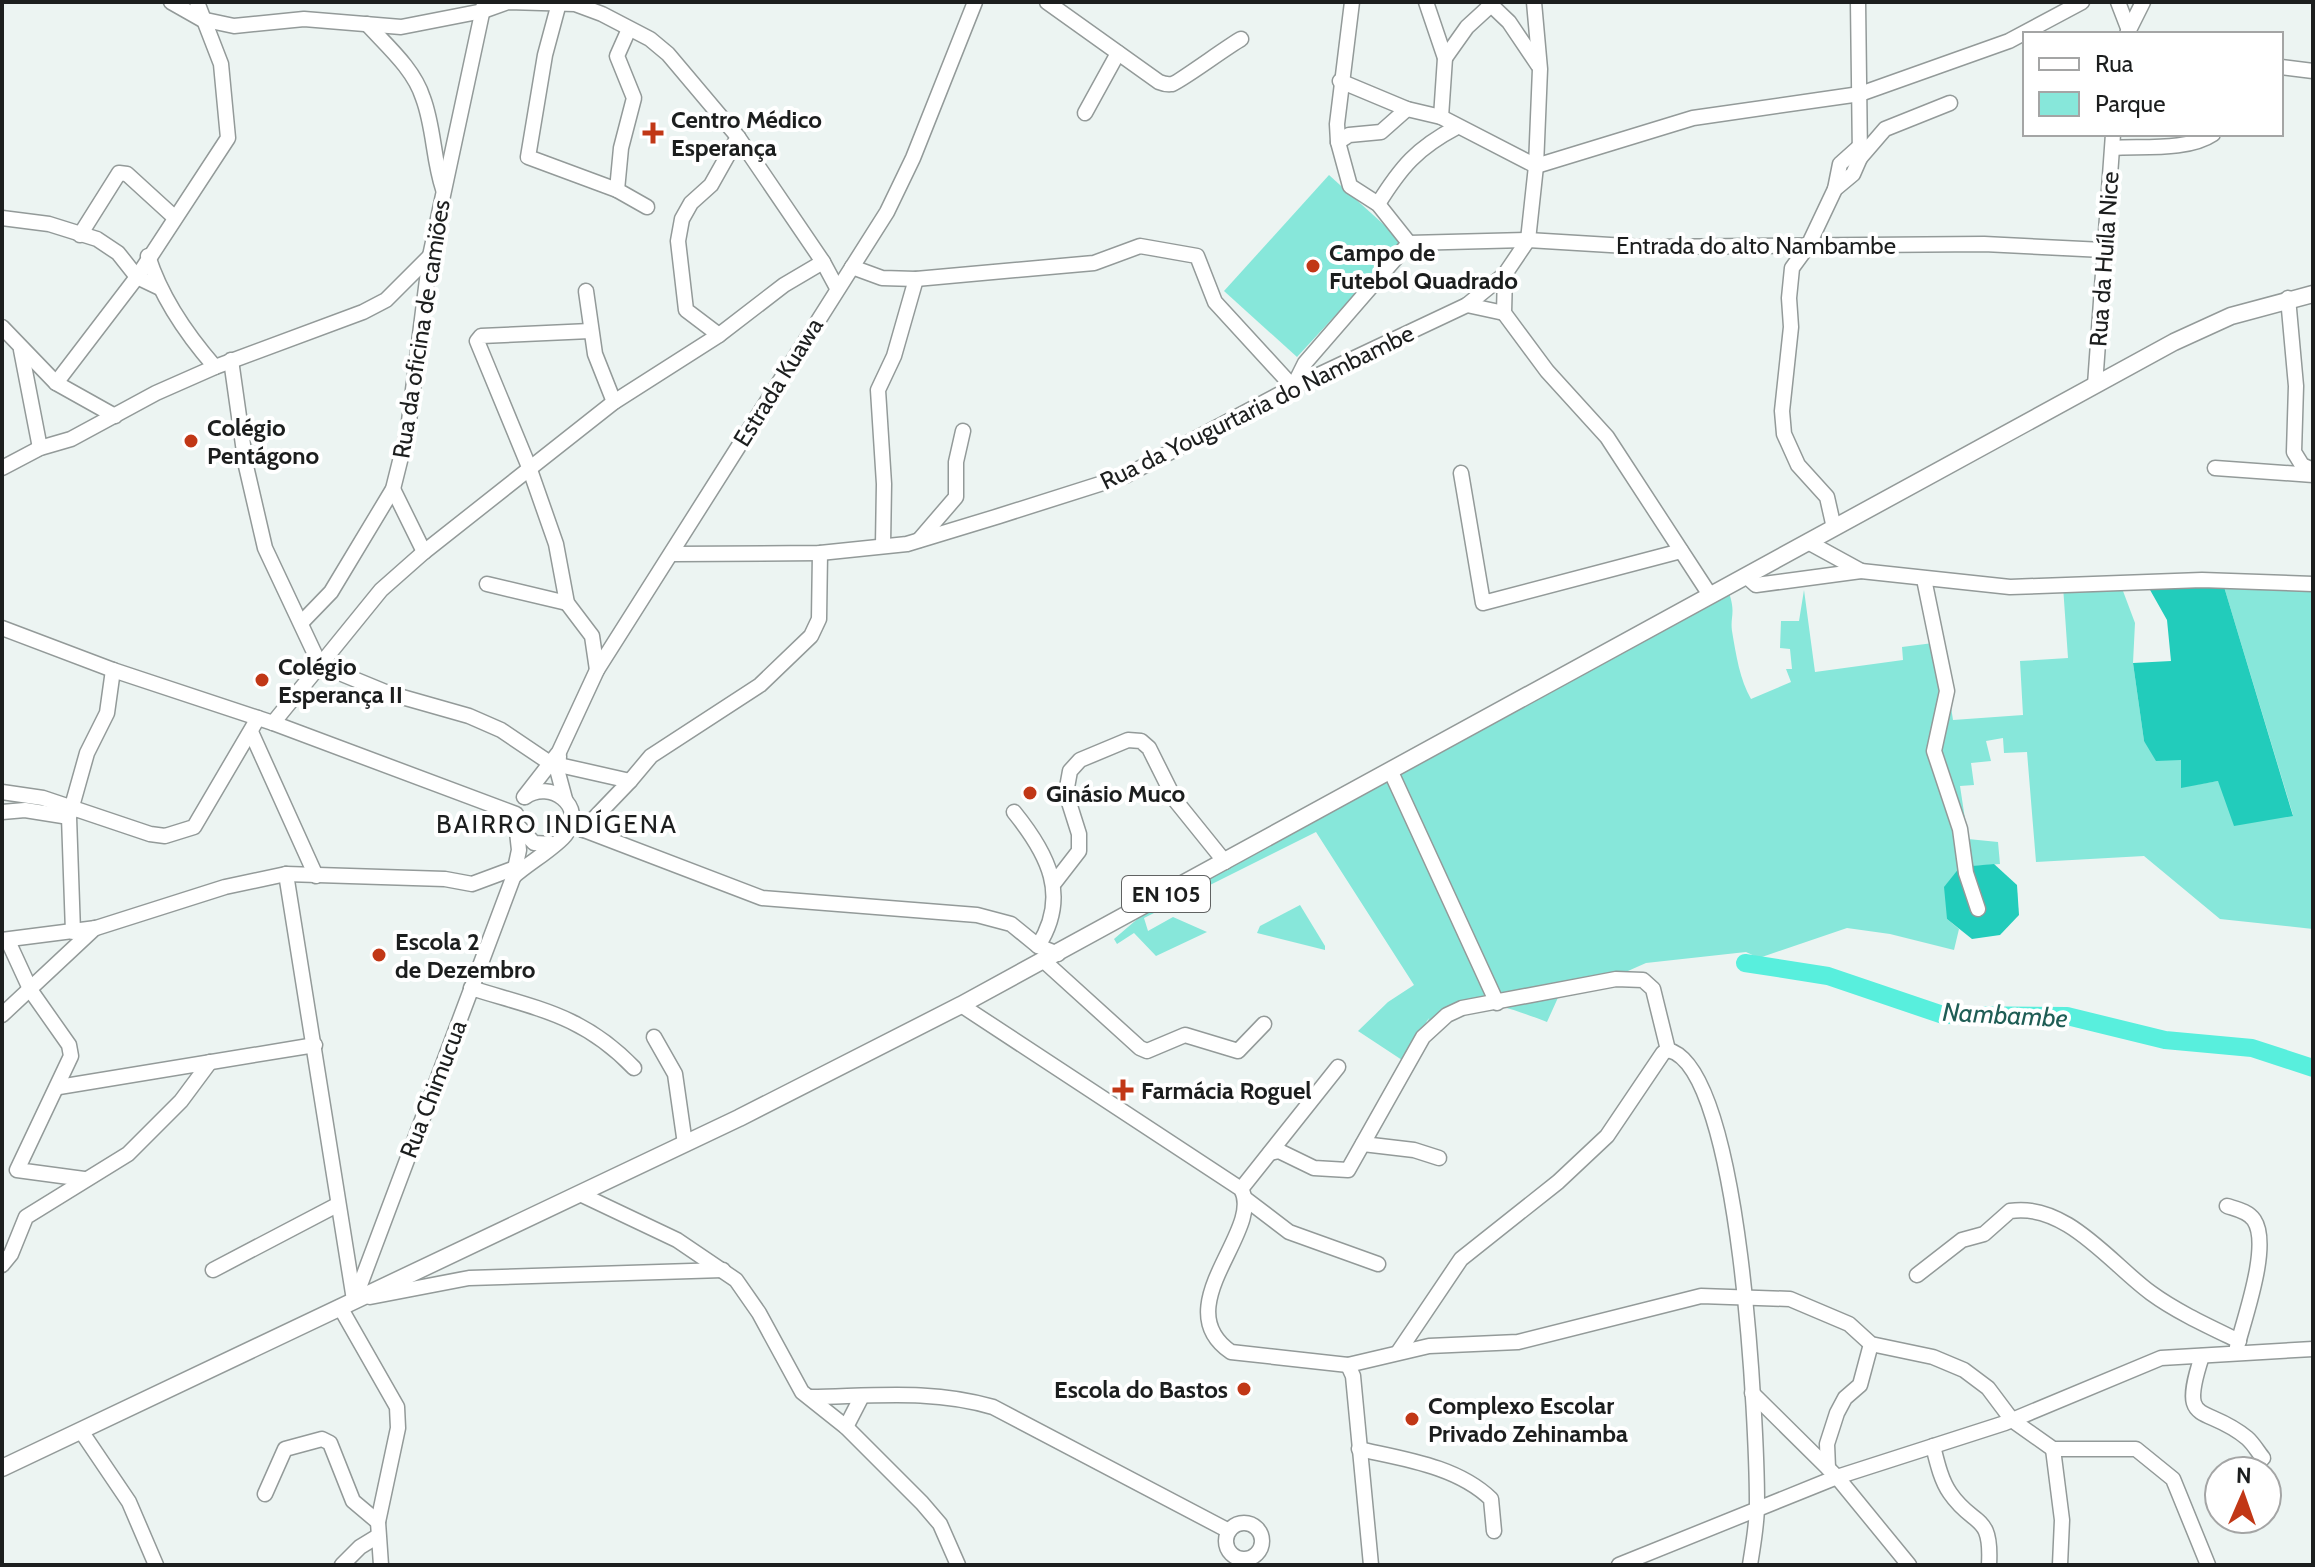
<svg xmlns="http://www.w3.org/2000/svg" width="2315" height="1567" font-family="Cabin,sans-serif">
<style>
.green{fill:#87e7da}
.forest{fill:#2cb}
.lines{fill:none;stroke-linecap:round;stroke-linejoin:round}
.river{stroke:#58efdd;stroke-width:18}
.minor-casing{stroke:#939a99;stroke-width:17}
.major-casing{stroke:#939a99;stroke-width:19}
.minor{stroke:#fff;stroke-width:14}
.major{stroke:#fff;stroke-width:16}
.poi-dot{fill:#c13716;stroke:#fff;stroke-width:3}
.labels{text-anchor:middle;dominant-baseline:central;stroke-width:8;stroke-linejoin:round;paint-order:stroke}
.shield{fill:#fff;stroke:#606262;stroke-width:2}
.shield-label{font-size:22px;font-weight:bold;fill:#1c1e1e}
.poi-label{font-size:24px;font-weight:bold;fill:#1c1e1e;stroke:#fff;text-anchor:start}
.street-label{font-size:24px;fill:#1c1e1e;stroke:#fff}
.neighbourhood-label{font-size:26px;letter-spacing:2px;fill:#1c1e1e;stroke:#fff}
.water-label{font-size:26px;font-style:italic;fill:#1f5d55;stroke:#fff}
</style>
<rect width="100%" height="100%" fill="#ecf4f2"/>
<g class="green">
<path d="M 1329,175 L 1403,242 L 1297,357 L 1224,291 Z"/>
<path d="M 2222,580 L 2313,584 L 2313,929 L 2220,919 L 2144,856 L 2036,862 L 2027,752 L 2004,753 L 2003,738 L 1986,741 L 1991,761 L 1971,763 L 1974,785 L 1960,786 L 1968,839 L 1998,842 L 2000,864 L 1960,867 L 1947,919 L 1959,929 L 1954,950 L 1890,934 L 1847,928 L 1759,958 L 1746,952 L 1646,963 L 1603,982 L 1561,991 L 1547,1022 C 1484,998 1478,996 1423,1037 L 1429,1018 L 1402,1060 L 1358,1031 L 1388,1002 L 1414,985 L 1316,832 L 1144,918 L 1148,931 L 1173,917 L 1207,932 L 1156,956 L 1134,933 L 1117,944 L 1114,939 L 1142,915 L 1729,593 C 1736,613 1730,617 1732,631 C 1736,655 1740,680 1751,699 L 1791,682 L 1786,669 L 1792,669 L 1790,649 L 1780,648 L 1781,621 L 1799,621 L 1804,590 L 1815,672 L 1903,660 L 1902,647 L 1941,642 L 1953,720 L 2023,715 L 2020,661 L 2068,658 L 2063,586 L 2120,583 L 2135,623 L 2133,663 L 2144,741 L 2181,760 L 2181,787 L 2218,781 L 2293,815 Z"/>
<path d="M 1300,905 L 1325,946 L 1325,950 L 1257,933 L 1260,926 Z"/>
</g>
<g class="forest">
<path d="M 2222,580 L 2293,816 L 2234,826 L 2218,781 L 2181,788 L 2181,760 L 2156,761 L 2144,741 L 2133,663 L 2171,661 L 2167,620 L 2145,581 Z"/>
<path d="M 1994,864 L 2017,885 L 2019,915 L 2000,935 L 1972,939 L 1947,919 L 1944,887 L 1960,867 Z"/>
</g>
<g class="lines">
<path class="river" d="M 1745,963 L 1828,976 L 1943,1015 L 2067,1016 L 2165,1040 L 2252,1048 L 2313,1068"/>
<g class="minor-casing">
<g id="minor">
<path d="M 171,2 L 201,19 L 234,26 L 304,19 L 401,27 L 483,11 L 508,2 L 575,4 L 602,14 L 650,39 L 668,54 L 738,137 L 823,262 L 837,288"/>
<path d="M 1047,2 L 1159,82 C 1164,84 1167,85 1172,84 C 1178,83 1228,46 1241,39"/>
<path d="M 1426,2 L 1445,58 L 1441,117"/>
<path d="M 1488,2 L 1509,22 L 1538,65"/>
<path d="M 2118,2 L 2128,28"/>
<path d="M 559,3 L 545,55 L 528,157 L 617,190"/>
<path d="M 367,24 C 387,46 414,69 423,98 C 434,127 433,159 443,189"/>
<path d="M 629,29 L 617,56 L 634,98 L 621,148 L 617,190 L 647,207"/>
<path d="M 2127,34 L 2143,2"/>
<path d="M 1445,58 L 1467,27 L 1491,5"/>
<path d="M 2281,67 L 2313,71"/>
<path d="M 1340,81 L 1407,109 L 1441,117 L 1536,166 L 1693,118 L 1860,94 L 2009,41 L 2082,2"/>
<path d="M 1085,113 L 1118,53"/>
<path d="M 1338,142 L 1349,135 L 1381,132 L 1407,109"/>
<path d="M 2113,148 C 2142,146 2188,151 2213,134"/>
<path d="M 1860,158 L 1885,129 L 1950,103"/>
<path d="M 1835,189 L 1840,164 L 1859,147"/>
<path d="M 1378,204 C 1401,167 1417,148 1457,127"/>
<path d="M 2,218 L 49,224 L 97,239 L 118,253 L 137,277 L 160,288"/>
<path d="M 80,235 L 119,173 L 127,174 L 173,216"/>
<path d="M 1409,243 L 1528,240 L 1643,247 L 1984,244 L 2103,250"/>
<path d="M 148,256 C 161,297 187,335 215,367"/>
<path d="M 852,267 L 882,278 L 916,279 L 1094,263 L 1140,246 L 1197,256 L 1215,302 L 1293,387 L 1305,363 L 1409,243 L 1378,204 L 1350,186 L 1338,142 L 1337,124 L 1352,2"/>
<path d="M 1505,274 L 1504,313 L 1547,371 L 1607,437 L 1710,595"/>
<path d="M 586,291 L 595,354 L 614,402"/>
<path d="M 2288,298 L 2296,386 L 2294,452 L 2302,465 L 2313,470"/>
<path d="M 1467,305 L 1504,313"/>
<path d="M 2,327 L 56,383 L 115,416"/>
<path d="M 590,331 L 481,336 L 477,341 L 529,467 L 556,544 L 567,603 L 592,636 L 597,670"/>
<path d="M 719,335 L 686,310 L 678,241 L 682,219 L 691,203 L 711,185 L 738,137"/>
<path d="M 21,350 L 40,448"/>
<path d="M 231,360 L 246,466 L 265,548 L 320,665 L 388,693 L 469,716 L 501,730 L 550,763"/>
<path d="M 56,383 L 137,277 L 228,138 L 221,64 L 197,2"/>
<path d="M 2095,385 L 2113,134"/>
<path d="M 2,468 L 40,448 L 71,439 L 156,393 L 215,367 L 363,312 L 386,300 L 430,256"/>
<path d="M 2215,468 L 2313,475"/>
<path d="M 1461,473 L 1483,603 L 1681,551"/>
<path d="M 393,489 L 424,552"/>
<path d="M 1834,528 L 1827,497 L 1798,465 L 1784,434 L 1782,411 L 1791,327 L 1789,298 L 1792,268 L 1808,246 L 1835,189 L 1853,174 L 1860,158 L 1858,2"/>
<path d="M 919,540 L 956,497 L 956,462 L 963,431"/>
<path d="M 883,545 L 884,484 L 878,390 L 894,356 L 916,279"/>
<path d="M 674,554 L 820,553 L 907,544 L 999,516 L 1125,476 L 1293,387 L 1467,305 L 1505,274 L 1528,240 L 1536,166 L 1540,69 L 1534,2"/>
<path d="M 1861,571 L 2010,587 L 2202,580 L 2313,584"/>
<path d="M 1746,576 L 1756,585 L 1861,571 L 1808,542"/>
<path d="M 1924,579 L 1947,691 L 1934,751 L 1960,829 L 1966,873 L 1978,909"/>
<path d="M 487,584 L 567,603"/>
<path d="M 302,622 L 331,592 L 393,489 L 408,429 L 430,256 L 484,4"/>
<path d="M 2,628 L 113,670 L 273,723 L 516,814"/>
<path d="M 273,723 L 381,590 L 424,552 L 614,402 L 719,335 L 784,285 L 823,262"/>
<path d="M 251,732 L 316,876"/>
<path d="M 559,756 L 558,773 L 565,799"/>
<path d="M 559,765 L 630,781 L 583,830"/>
<path d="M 1391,772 L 1497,1003"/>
<path d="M 630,781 L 651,756 L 760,685 L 811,636 L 819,619 L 820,553"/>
<path d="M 2,792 L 43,798 L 150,834 L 165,836 L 194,827 L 258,718"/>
<path d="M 524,797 L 559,752 L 597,670 L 887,212 L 913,158 L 975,2"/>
<path d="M 2,812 L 25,810 L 69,817"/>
<path d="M 1014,812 C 1048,854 1070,896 1038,946"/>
<path d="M 571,825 L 762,898 L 977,915 L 1011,924 L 1038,946 L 1058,954"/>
<path d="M 518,826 L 534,843 L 552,844"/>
<path d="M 286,874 L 354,1300"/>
<path d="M 513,877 C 527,864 558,846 566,834 C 587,806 550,779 525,797"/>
<path d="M 1055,882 L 1079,851 L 1079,834 L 1066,793 L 1070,771 L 1080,760 L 1128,740 L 1141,741 L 1149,748 L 1175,800 L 1225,862"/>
<path d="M 73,932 L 69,817 L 87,753 L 107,713 L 113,670"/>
<path d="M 2,940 L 96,928 L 225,887 L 286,874 L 445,879 L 472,884 L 515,868"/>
<path d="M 8,941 L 31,991 L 69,1045 L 71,1056 L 17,1170 L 84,1179"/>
<path d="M 1044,961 L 1140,1048 L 1147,1051 L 1185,1035 L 1238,1051 L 1264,1024"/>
<path d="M 471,988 C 538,1009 583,1015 634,1068"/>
<path d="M 961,1005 L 1241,1189 C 1265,1230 1165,1307 1231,1352 L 1348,1365 L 1429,1346 L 1518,1342 L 1701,1296 L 1790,1299 L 1849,1324 L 1871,1344 L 1933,1357 L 1964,1370 L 1988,1388 L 2012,1420 L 2053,1449 L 2136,1449 L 2173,1479 L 2208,1565"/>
<path d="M 2,1015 L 95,928"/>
<path d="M 654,1037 L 675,1074 L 685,1144"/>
<path d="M 59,1087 L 315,1045"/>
<path d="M 1363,1144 L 1414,1150 L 1439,1158"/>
<path d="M 1270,1153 L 1279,1151 L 1314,1168 L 1348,1170 L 1423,1037 L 1447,1015 L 1462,1008 L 1616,979 L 1643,980 L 1653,989 L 1668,1050"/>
<path d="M 1241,1189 L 1338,1067"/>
<path d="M 580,1194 L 677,1240 L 736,1280 L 759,1313 L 802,1392 L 846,1427 L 922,1503 L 940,1524 L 958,1565"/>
<path d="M 1247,1200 L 1289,1232 L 1378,1264"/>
<path d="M 2227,1206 C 2236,1209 2248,1211 2254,1220 C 2271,1245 2244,1319 2237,1347"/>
<path d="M 2,1265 L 11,1254 L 26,1217 L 128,1154 L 181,1101 L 210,1062"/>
<path d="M 213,1270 L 337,1205"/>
<path d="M 1917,1275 L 1962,1240 L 1984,1234 L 2010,1211 C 2066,1202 2111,1264 2151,1293 C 2177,1312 2210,1327 2239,1341"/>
<path d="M 370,1297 L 469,1278 L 723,1270"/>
<path d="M 354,1301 L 513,878 L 519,850 L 516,823"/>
<path d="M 340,1307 L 397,1407 L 398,1428 L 378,1522 L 381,1565"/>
<path d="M 1399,1351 L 1461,1259 L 1558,1182 L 1607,1136 L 1663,1053 L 1668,1050 C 1742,1066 1757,1434 1757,1504 C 1757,1525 1753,1545 1750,1565"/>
<path d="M 2202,1356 C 2178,1429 2205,1403 2247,1438 C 2253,1443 2258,1452 2263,1458"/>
<path d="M 1348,1365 L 1353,1376 L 1371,1565"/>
<path d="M 1752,1393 L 1837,1477 L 1909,1565"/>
<path d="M 811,1397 C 873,1396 933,1389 993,1407 L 1229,1531"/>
<path d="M 846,1427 L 862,1396"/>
<path d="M 81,1431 L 129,1502 L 156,1565"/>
<path d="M 1933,1446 C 1937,1462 1941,1480 1950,1493 C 1974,1528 1992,1512 1989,1565"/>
<path d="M 1359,1449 C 1403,1459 1457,1466 1491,1499 L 1494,1531"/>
<path d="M 2053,1449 L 2062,1520 L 2060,1565"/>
<path d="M 1828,1468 L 1827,1444 L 1837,1413 L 1845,1398 L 1860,1385 L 1871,1344"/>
<path d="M 265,1494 L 285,1449 L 322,1439 L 330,1443 L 353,1501 L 378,1522"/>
<circle cx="1244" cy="1541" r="18"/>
<path d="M 342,1565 L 360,1547 L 378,1536"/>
<path d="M 1619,1565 L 1837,1477 L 2005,1423 L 2161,1358 L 2313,1349"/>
</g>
</g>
<g class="major-casing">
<path id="major" d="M 2,1468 L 739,1118 L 961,1005 L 2174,342 L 2231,316 L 2313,294"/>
</g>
<use href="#minor" class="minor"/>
<use href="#major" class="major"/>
</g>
<g class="poi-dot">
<path d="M649 121h8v8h8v8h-8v8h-8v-8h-8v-8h8z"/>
<circle cx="1313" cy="266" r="8"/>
<circle cx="191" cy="441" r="8"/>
<circle cx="262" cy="680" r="8"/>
<circle cx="1030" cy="793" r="8"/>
<circle cx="379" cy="955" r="8"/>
<path d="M1119 1078h8v8h8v8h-8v8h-8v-8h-8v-8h8z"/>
<circle cx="1244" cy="1389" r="8"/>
<circle cx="1412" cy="1419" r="8"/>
</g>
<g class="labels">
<rect class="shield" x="1122" y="876" width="88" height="36" rx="6"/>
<g class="shield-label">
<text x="1166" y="894">EN 105</text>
</g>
<g class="poi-label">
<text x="671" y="119">Centro Médico<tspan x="671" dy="28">Esperança</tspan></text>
<text x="1329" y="252">Campo de<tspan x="1329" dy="28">Futebol Quadrado</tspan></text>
<text x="207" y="427">Colégio<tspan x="207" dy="28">Pentágono</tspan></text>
<text x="278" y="666">Colégio<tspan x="278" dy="28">Esperança II</tspan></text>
<text x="1046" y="793">Ginásio Muco</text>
<text x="395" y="941">Escola 2<tspan x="395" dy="28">de Dezembro</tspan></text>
<text x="1141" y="1090">Farmácia Roguel</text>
<text x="1228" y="1389" text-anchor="end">Escola do Bastos</text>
<text x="1428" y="1405">Complexo Escolar<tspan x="1428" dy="28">Privado Zehinamba</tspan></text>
</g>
<g class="street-label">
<text x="1756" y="245">Entrada do alto Nambambe</text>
<text transform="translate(2104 259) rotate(-86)">Rua da Huíla Nice</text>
<text transform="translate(421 329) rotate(-81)">Rua da oficina de camiões</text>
<text transform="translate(778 382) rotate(-58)">Estrada Kuawa</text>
<text transform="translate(1257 407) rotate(-26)">Rua da Yougurtaria do Nambambe</text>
<text transform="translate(433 1089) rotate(-69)">Rua Chimucua</text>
</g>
<g class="neighbourhood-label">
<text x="557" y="824">BAIRRO INDÍGENA</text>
</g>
<g class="water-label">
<text transform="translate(2005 1015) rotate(3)">Nambambe</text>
</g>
</g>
<rect width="2315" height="1567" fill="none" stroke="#1c1e1e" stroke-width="8"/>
<rect x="2023" y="32" width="260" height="104" fill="#ffffff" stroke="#a4a5a5" stroke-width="2"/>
<rect x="2039" y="58" width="40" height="12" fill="#ffffff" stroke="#a4a5a5" stroke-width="2"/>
<text x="2095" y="72" font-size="24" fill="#1c1e1e">Rua</text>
<rect x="2039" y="92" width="40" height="24" fill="#87e7da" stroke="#a4a5a5" stroke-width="2"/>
<text x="2095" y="112" font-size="24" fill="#1c1e1e">Parque</text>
<g transform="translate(2243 1495) rotate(2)"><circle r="38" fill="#ffffff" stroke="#a4a5a5" stroke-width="2"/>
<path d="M0-6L14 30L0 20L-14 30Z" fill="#c13716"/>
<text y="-12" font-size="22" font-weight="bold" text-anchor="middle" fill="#1c1e1e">N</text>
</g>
</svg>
